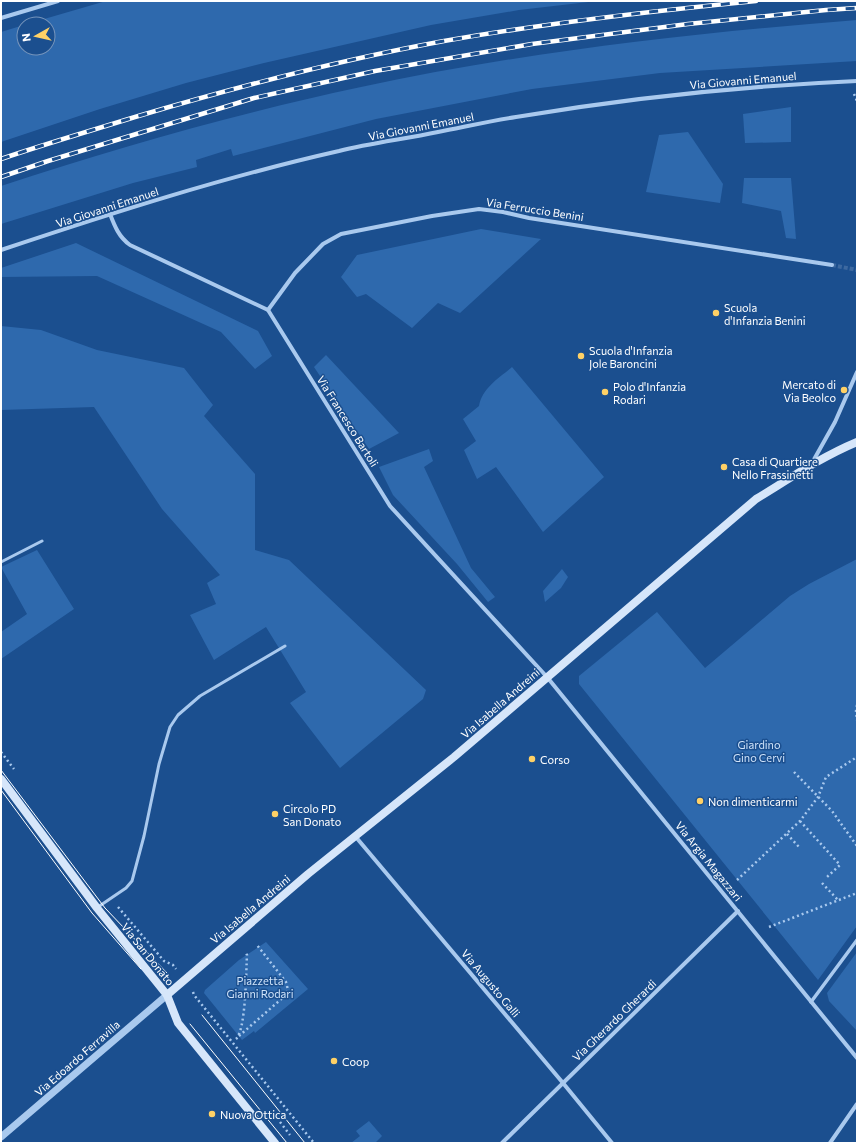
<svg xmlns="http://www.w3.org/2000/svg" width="858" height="1144" font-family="Commissioner,sans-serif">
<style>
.green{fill:#2e69ad}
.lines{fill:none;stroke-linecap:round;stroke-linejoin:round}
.minor-tunnel{stroke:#3d69a0;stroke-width:4;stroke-dasharray:4 2;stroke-linecap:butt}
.path{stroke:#a9c9ee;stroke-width:2.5;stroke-dasharray:2 3;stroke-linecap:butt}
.service{stroke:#a9c9ee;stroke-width:3}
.pedestrian{stroke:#a9c9ee;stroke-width:3.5}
.minor{stroke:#a9c9ee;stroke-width:4}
.tertiary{stroke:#a9c9ee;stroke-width:7}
.secondary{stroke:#d6e6fa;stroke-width:8}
.tram{stroke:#fff;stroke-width:1}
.rail-casing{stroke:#fff;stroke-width:4.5}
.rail{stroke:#1b4f8f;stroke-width:3;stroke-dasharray:9;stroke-linecap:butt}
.poi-dot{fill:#ffd166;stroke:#1b4f8f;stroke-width:1.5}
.labels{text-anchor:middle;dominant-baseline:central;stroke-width:3;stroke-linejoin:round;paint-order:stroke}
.street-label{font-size:11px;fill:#fff;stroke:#1b4f8f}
.poi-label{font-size:11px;fill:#fff;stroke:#1b4f8f;text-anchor:start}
.park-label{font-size:11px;fill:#cfe3fa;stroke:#1b4f8f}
</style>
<rect width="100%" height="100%" fill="#1b4f8f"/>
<g class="green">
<path d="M 106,1 L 597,1 L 519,10 L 431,25 L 264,63 L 186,83 L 100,109 L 1,142 L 1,32 L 24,25 L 24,48 L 48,48 L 48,24 L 27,24 Z"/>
<path d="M 857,20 L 857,61 L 660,73 L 532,89 L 376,119 L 233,156 L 231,149 L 196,160 L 197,167 L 133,183 L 1,224 L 1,186 C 119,147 239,113 361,87 C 524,52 691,33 857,20 Z"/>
<path d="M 791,107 L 791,142 L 745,143 L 743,114 Z"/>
<path d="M 688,132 L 723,184 L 720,203 L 646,192 L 659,135 Z"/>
<path d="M 744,178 L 791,178 L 796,239 L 786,238 L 781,211 L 742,203 Z"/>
<path d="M 481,229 L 541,239 L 460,313 L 438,303 L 412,328 L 366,294 L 357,297 L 341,277 L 357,255 Z"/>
<path d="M 76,243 L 258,331 L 272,356 L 255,369 L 221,332 L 97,276 L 1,277 L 1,268 Z"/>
<path d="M 1,326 L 41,330 L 97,350 L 184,368 L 213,405 L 204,416 L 255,474 L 255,550 L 289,560 L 426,690 L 423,699 L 340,768 L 290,703 L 306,692 L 266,627 L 214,660 L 190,615 L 216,604 L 207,583 L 220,575 L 162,509 L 94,407 L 1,410 Z"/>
<path d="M 326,355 L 399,433 L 369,449 L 314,367 Z"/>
<path d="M 512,367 L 604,477 L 543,532 L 496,467 L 477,479 L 464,450 L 476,441 L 463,419 L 479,406 C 482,388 499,378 512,367 Z"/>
<path d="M 429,449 L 433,461 L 424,467 L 471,568 L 495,597 L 488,602 L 457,564 L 393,495 L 379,467 Z"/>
<path d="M 37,550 L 74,609 L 1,659 L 1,632 L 27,614 L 1,567 Z"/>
<path d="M 857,559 L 857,926 L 818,980 L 579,684 L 579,676 L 657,612 L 705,668 L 790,596 L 809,584 Z"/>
<path d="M 562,569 L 568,577 L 561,588 L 545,602 L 543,591 Z"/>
<path d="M 266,942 L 308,989 L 255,1033 L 254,1031 L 242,1040 L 204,993 L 205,990 L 239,960 Z"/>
<path d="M 857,952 L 857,1031 L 829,1001 L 827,993 Z"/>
<path d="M 369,1121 L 382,1136 L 375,1143 L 351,1143 L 360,1136 L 356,1131 Z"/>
</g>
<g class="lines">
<path class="minor-tunnel" d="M 832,265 L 857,270"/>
<g class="path">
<path d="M 854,94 L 857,101"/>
<path d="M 857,705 L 856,711 L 857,720"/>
<path d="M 1,752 L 14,769"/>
<path d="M 794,772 L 832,811 L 857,846"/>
<path d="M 800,821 L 840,865 L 827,877"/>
<path d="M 787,834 L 799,847"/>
<path d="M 737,880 L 800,821 L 818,797 L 826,777 L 857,757"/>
<path d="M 822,883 L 838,900"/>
<path d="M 118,907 L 164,961 L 173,965 L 176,969"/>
<path d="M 769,927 L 857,893"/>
<path d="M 193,992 L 194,995 L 314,1143"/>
<path d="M 239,1036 L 287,994 L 288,990 L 286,982 L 257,945"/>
<path d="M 236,1039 C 246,1030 246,971 247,955 L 246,953"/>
<path d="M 280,1122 L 290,1135"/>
</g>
<g class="service">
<path d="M 1,562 L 42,541"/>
<path d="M 98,907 L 126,888 L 132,881 L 144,836 L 159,764 L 170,727 L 178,715 L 200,696 L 285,646"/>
</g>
<path class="pedestrian" d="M 811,1002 L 857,940"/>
<g class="minor">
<path d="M 1,18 L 58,1"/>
<path d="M 110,214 C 115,227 119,237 130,245 L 268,310 L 390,506 L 547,677 L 857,1058"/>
<path d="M 1,250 C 112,213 224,177 339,151 C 371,143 405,139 438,132 C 464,127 490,121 516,117 C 629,98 743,86 857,81"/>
<path d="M 268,310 L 295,273 L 323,244 L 341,234 L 432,216 L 479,209 L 503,212 L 529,218 L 832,265"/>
<path d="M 812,463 L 835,422 L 857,372"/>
<path d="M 355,836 L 563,1083 L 612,1143"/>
<path d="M 502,1143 L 738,911"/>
<path d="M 830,1143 L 857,1104"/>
</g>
<path class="tertiary" d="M 1,1137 L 167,995"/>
<g class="secondary">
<path d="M 1,779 L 97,908 L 167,995 L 178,1023 L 275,1143"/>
<path d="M 167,995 L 308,874 L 454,757 L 756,499 C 789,479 821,457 857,442"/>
</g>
<g class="tram">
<path d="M 1,770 L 105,908 L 167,973"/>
<path d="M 1,790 L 92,913 L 141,969"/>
<path d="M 202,1015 L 305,1143"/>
<path d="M 190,1024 L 287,1143"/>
</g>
<g class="rail-casing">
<g id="rail">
<path d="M 1,159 C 45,144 90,131 135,117 C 236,87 340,60 444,41 C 547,23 652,11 756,1"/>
<path d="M 1,177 L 48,161 L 254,98 L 375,71 L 532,44 L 688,24 L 826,10 L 857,8"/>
</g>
</g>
<use href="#rail" class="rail"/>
</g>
<g class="poi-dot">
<circle cx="716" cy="313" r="4"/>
<circle cx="581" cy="356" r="4"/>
<circle cx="844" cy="390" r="4"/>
<circle cx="605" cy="392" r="4"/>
<circle cx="724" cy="467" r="4"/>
<circle cx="532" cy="759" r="4"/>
<circle cx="700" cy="801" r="4"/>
<circle cx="275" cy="814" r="4"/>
<circle cx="334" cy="1061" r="4"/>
<circle cx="212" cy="1114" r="4"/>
</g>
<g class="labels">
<g class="street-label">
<text transform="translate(743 80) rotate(-5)">Via Giovanni Emanuel</text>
<text transform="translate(421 126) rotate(-11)">Via Giovanni Emanuel</text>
<text transform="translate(107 207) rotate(-18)">Via Giovanni Emanuel</text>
<text transform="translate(535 209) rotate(9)">Via Ferruccio Benini</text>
<text transform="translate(348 421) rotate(58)">Via Francesco Bartoli</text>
<text transform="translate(500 703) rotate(-41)">Via Isabella Andreini</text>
<text transform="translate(709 861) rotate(51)">Via Argia Magazzari</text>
<text transform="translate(250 909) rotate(-40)">Via Isabella Andreini</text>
<text transform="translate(148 954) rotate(51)">Via San Donato</text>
<text transform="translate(491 983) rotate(50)">Via Augusto Galli</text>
<text transform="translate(614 1020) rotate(-44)">Via Gherardo Gherardi</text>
<text transform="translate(77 1058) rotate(-41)">Via Edoardo Ferravilla</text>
</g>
<g class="poi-label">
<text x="724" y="307">Scuola<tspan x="724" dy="13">d'Infanzia Benini</tspan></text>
<text x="589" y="350">Scuola d'Infanzia<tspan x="589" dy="13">Jole Baroncini</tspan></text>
<text x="836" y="384" text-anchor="end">Mercato di<tspan x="836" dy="13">Via Beolco</tspan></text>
<text x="613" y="386">Polo d'Infanzia<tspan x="613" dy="13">Rodari</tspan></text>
<text x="732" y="461">Casa di Quartiere<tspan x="732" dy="13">Nello Frassinetti</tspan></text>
<text x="540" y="759">Corso</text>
<text x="708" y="801">Non dimenticarmi</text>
<text x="283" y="808">Circolo PD<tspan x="283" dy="13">San Donato</tspan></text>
<text x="342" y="1061">Coop</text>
<text x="220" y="1114">Nuova Ottica</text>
</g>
<g class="park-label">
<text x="759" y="744">Giardino<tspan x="759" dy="13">Gino Cervi</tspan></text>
<text x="260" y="980">Piazzetta<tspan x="260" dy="13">Gianni Rodari</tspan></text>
</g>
</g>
<rect width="858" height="1144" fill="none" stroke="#ffffff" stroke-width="4"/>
<g transform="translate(36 36) rotate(262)"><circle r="19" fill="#1b4f8f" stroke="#7695bc"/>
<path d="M0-3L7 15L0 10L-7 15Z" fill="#ffd166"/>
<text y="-6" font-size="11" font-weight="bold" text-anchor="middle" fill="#ffffff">N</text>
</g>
</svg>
